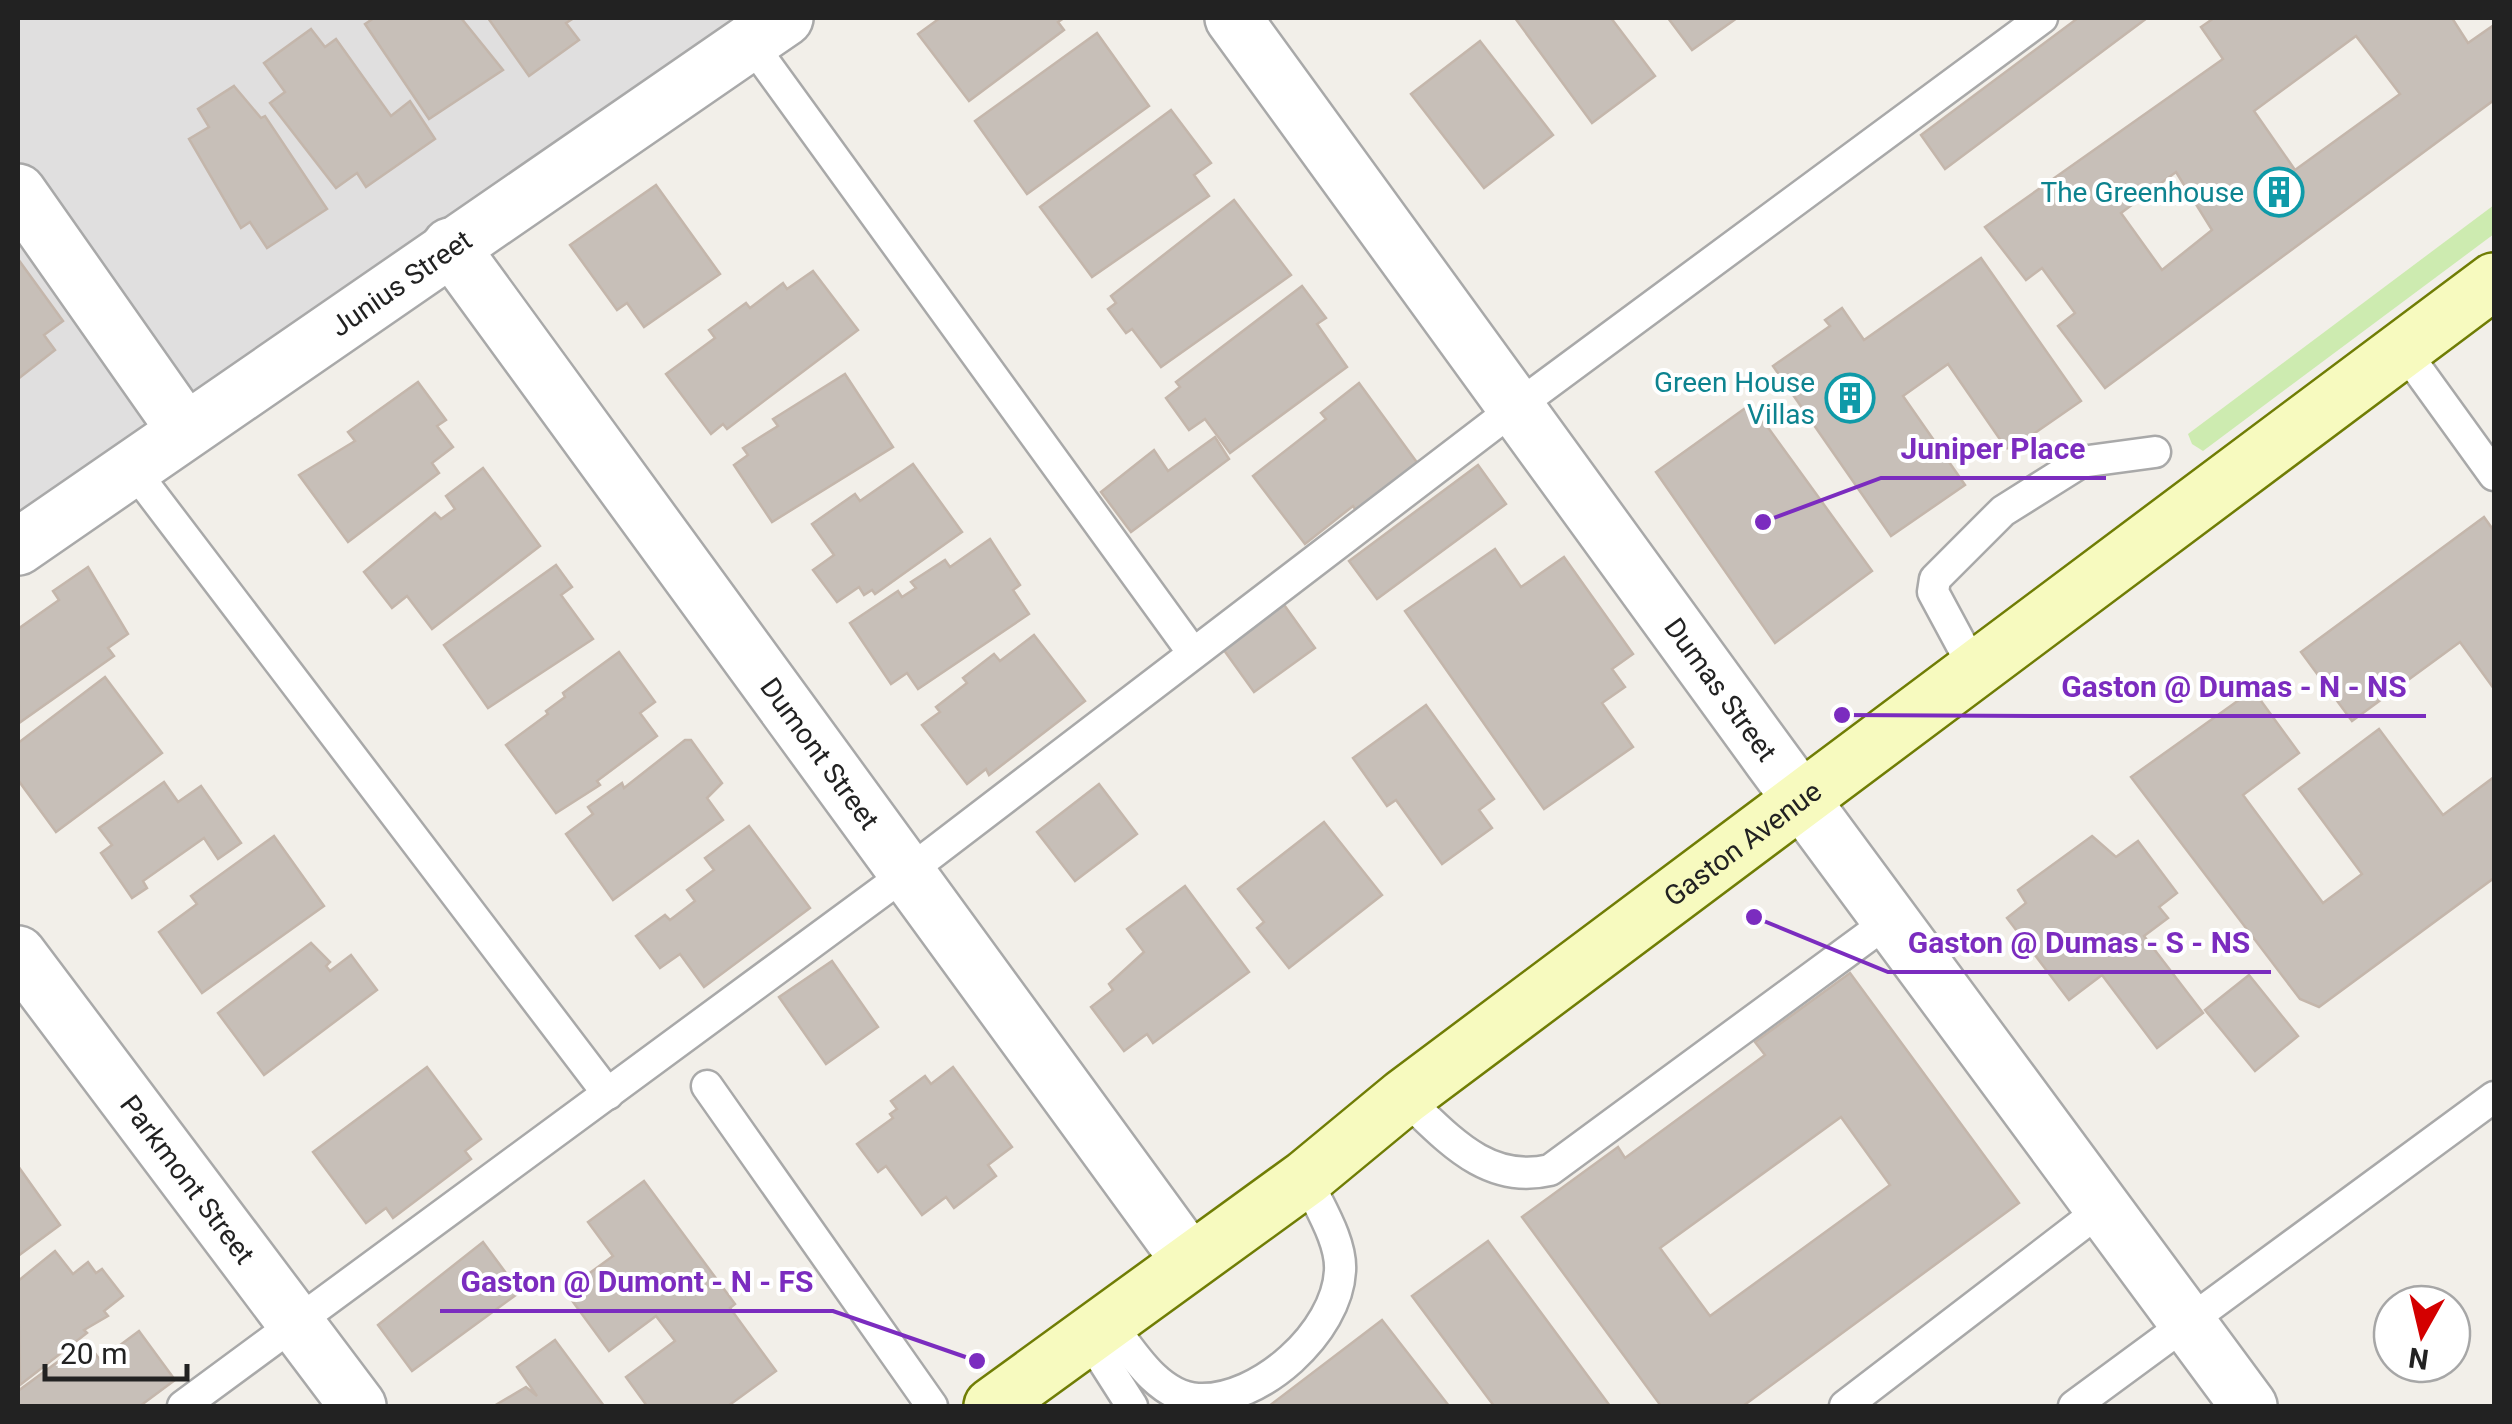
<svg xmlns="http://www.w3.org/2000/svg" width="2512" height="1424" font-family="Roboto,sans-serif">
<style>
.residential{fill:#e0dfdf}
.grass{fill:#cdebb0}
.building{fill:#c7bfb8;stroke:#c4b6ab;stroke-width:2.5;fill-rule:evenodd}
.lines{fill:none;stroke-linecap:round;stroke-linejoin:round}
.lane-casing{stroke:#a9a9a9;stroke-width:35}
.street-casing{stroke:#a9a9a9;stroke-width:60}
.secondary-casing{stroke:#707d05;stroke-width:60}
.lane{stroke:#fff;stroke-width:30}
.street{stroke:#fff;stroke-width:55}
.secondary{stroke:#f7fabf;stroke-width:55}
.labels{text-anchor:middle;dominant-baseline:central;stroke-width:8;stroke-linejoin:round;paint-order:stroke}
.culture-label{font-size:28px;fill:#0d838f;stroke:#fff;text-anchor:end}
.street-label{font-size:28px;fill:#222;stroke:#fff}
.leader{fill:none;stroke:#7b2cbf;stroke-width:4}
.callout-dot{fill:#7b2cbf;stroke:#fff;stroke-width:4}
.callout-label{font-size:30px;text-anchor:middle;font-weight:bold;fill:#7b2cbf;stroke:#fff;stroke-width:8;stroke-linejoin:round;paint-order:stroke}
</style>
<rect width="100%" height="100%" fill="#f2efe9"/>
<path class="residential" d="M 18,18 L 754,18 L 18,517 Z"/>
<path class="grass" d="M 2494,205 L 2494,234 L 2203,451 L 2192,444 L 2188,434 L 2196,428 Z"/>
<g class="building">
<path d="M 374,18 L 461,18 L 503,70 L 429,119 L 365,24 Z"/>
<path d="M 488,18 L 574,18 L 566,23 L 579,40 L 529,76 Z"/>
<path d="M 940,18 L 1064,18 L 1058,22 L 1064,30 L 969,101 L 918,34 Z"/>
<path d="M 1515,18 L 1611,18 L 1655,76 L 1592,123 Z"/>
<path d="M 1668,18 L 1737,18 L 1692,50 Z"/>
<path d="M 2078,18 L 2147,18 L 1945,169 L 1921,135 Z"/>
<path d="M 2214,18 L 2452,18 L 2468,43 L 2494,25 L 2494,100 L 2105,388 L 2058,326 L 2075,313 L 2042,268 L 2026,280 L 1985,227 L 2223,59 L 2201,27 ZM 2356,36 L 2400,94 L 2295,170 L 2254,111 ZM 2176,172 L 2212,230 L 2162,270 L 2121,213 Z"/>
<path d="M 311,29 L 325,47 L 336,39 L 391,116 L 410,101 L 435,139 L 366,187 L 357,173 L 336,188 L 270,103 L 285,92 L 264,63 Z"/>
<path d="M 1097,33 L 1149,106 L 1027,194 L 975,121 Z"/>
<path d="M 1480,41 L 1553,135 L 1484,188 L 1411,94 Z"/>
<path d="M 234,86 L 261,118 L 265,116 L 327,209 L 267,248 L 250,222 L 241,228 L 189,139 L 209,127 L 198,109 Z"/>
<path d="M 1171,110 L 1211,163 L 1194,175 L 1209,196 L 1092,277 L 1040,207 Z"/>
<path d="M 656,185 L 720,274 L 644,327 L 627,303 L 617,310 L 570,245 Z"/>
<path d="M 1234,200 L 1291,275 L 1161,367 L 1132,329 L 1126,333 L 1108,309 L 1116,303 L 1111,296 Z"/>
<path d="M 1981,258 L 2081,401 L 2012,449 L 2006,448 L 1948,364 L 1903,396 L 1965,485 L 1891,536 L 1773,366 L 1830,326 L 1825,320 L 1842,308 L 1864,340 Z"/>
<path d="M 18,259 L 63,321 L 44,335 L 55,350 L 18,379 Z"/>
<path d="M 813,271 L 858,330 L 727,429 L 723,424 L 711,434 L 666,374 L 715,338 L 709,330 L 746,303 L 750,308 L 783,283 L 787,289 Z"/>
<path d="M 1302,286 L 1326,318 L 1317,324 L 1347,367 L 1230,453 L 1205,419 L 1189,430 L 1166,398 L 1180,387 L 1176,382 Z"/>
<path d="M 845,374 L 893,447 L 772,522 L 734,465 L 748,455 L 743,448 L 778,426 L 773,419 Z"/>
<path d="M 418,382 L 446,420 L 437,426 L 453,447 L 432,463 L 439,473 L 348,542 L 299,475 L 355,441 L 348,432 Z"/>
<path d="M 1359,383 L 1421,468 L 1357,512 L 1353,506 L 1305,544 L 1253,476 L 1326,419 L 1321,413 Z"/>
<path d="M 1751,404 L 1872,571 L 1775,643 L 1656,472 Z"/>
<path d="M 1215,437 L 1229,459 L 1131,532 L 1101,492 L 1154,450 L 1168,471 Z"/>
<path d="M 913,464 L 962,532 L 875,594 L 872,590 L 864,595 L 859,587 L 837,602 L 813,570 L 834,555 L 812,524 L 855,494 L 860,501 Z"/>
<path d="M 1478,465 L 1506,504 L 1377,599 L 1349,561 Z"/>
<path d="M 483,468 L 540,546 L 432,629 L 407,596 L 392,608 L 364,572 L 435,513 L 441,519 L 455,509 L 446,496 Z"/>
<path d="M 2484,517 L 2494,531 L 2494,689 L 2460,642 L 2352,721 L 2301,652 Z"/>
<path d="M 990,539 L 1020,585 L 1013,590 L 1029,614 L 918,689 L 907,673 L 891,684 L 850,623 L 898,591 L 902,597 L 916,588 L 911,582 L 945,560 L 950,567 Z"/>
<path d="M 1495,549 L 1521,587 L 1564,557 L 1633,654 L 1612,669 L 1625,687 L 1602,703 L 1633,747 L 1544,809 L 1405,611 Z"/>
<path d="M 556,565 L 572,587 L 561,595 L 593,639 L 488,708 L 444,645 Z"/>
<path d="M 88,567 L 128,634 L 108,648 L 114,656 L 19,723 L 18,629 L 59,600 L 53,591 Z"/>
<path d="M 1282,602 L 1315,648 L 1254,692 L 1221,646 Z"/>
<path d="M 1034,635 L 1085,701 L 989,775 L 986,769 L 967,784 L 922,725 L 940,712 L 936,707 L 967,683 L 963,678 L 994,654 L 1000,661 Z"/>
<path d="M 619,652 L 655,702 L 640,713 L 657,736 L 597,781 L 600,785 L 556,813 L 506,745 L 548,714 L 546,711 L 565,697 L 563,693 Z"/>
<path d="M 105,677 L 162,753 L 56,832 L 18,780 L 18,743 Z"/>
<path d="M 2253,690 L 2299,753 L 2243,795 L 2323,903 L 2362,874 L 2299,789 L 2379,729 L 2443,815 L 2494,777 L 2494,878 L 2319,1007 L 2300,999 L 2131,777 Z"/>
<path d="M 1426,705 L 1494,799 L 1479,810 L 1492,828 L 1442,864 L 1396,800 L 1387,806 L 1353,758 Z"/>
<path d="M 685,740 L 691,740 L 722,783 L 707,798 L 723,820 L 613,900 L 566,834 L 593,814 L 588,807 L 622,783 L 624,788 Z"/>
<path d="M 164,782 L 178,802 L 201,786 L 241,843 L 218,859 L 204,838 L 143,881 L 147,888 L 132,898 L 101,853 L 112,845 L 99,828 Z"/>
<path d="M 1099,784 L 1137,834 L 1075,881 L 1037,832 Z"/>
<path d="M 1324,822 L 1382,895 L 1289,968 L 1257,928 L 1264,922 L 1238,889 Z"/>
<path d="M 749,826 L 810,908 L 704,987 L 680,954 L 660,968 L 636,936 L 665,915 L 670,920 L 695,901 L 687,890 L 714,870 L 705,858 Z"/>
<path d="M 274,836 L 324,906 L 202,993 L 159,932 L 197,904 L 191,896 Z"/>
<path d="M 2092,836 L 2116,857 L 2138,841 L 2177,893 L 2159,907 L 2168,918 L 2144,936 L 2203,1013 L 2157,1048 L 2102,975 L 2069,1000 L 2007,918 L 2026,903 L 2018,890 Z"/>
<path d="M 1185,886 L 1249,972 L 1153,1043 L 1147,1034 L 1124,1051 L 1091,1007 L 1113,990 L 1109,984 L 1144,952 L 1127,929 Z"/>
<path d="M 311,943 L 330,962 L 326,966 L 330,971 L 351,955 L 377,990 L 264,1075 L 218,1013 Z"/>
<path d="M 832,961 L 878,1027 L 826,1064 L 779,997 Z"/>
<path d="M 1850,973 L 2019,1203 L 1743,1406 L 1661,1406 L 1522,1217 L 1618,1147 L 1625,1158 L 1765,1055 L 1755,1042 ZM 1841,1117 L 1890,1185 L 1710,1316 L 1660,1248 Z"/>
<path d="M 2249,975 L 2298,1036 L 2255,1071 L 2205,1010 Z"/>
<path d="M 427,1067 L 481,1139 L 465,1151 L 471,1159 L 393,1218 L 386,1208 L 366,1223 L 313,1152 Z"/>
<path d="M 953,1067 L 1012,1147 L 988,1165 L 996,1176 L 954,1208 L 946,1197 L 922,1215 L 886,1166 L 878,1172 L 857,1144 L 893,1118 L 890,1114 L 897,1109 L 891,1101 L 925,1076 L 931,1084 Z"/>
<path d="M 18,1166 L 60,1225 L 18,1256 Z"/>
<path d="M 644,1181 L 735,1304 L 730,1308 L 776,1371 L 728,1406 L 647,1406 L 626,1377 L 675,1341 L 656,1316 L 609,1351 L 565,1291 L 613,1256 L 588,1222 Z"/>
<path d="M 1488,1241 L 1610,1406 L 1494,1406 L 1412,1296 Z"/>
<path d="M 483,1242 L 520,1292 L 412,1371 L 378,1325 Z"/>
<path d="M 55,1251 L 73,1274 L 88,1262 L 96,1273 L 102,1269 L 123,1296 L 104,1311 L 108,1316 L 84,1330 L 87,1333 L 20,1385 L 18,1281 Z"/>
<path d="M 1382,1320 L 1449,1406 L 1269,1406 Z"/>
<path d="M 139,1331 L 175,1380 L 140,1406 L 18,1406 L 18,1391 L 86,1341 L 100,1360 Z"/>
<path d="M 555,1340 L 604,1406 L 494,1406 L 526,1387 L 537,1396 L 517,1367 Z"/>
</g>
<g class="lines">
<g class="lane-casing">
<g id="lane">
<path d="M 750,42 L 1193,653"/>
<path d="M 2403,349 L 2494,475"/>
<path d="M 132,468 L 608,1094"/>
<path d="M 1975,670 L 1933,592 L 1935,579 L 2003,511 L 2081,462 L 2155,452"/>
<path d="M 707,1086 L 932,1406"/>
<path d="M 1404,1097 C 1447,1137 1486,1185 1550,1170 L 1890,920"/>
<path d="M 1108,1320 C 1130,1349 1157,1397 1198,1399 C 1260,1402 1337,1332 1340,1271 C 1342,1241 1318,1205 1306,1178"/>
<path d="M 1088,1337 L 1132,1406"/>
<path d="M 183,1406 L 908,872 L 1516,407 L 2042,18"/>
<path d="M 1845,1406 L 2103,1208"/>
<path d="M 2074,1406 L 2494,1097"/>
</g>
</g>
<g class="street-casing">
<g id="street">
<path id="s1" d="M 1233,18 L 1772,760 L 2249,1406"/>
<path d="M 18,192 L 185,430"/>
<path id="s2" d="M 450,246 L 1190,1261"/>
<path id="s3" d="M 18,547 L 785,18"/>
<path id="s4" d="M 18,954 L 358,1406"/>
</g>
</g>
<g class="secondary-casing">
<g id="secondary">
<path id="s5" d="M 992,1406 L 1306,1178 L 1404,1097 L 2494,281"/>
</g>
</g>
<use href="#lane" class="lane"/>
<use href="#street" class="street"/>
<use href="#secondary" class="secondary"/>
</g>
<defs>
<g id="building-ring" transform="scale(2.5)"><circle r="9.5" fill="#fff" stroke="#0f9aa8" stroke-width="1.5"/><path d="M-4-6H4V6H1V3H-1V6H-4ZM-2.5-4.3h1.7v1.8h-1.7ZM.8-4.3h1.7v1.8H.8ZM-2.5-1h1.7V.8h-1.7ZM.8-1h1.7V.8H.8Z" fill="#0f9aa8"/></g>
</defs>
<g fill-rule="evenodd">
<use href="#building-ring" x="2279" y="192"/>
<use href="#building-ring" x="1850" y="398"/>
</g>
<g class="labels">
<g class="culture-label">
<text x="2244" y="192">The Greenhouse</text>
<text x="1815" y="382">Green House<tspan x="1815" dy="32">Villas</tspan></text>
</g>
<g class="street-label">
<text stroke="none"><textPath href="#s3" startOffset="465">Junius Street</textPath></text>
<text stroke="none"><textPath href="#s1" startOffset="830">Dumas Street</textPath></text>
<text stroke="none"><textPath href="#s2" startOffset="628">Dumont Street</textPath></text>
<text stroke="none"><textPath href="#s5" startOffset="938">Gaston Avenue</textPath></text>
<text stroke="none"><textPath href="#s4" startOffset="282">Parkmont Street</textPath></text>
</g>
</g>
<path class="leader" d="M1763 522L1881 478H2106M1842 715L2041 716H2426M1754 917L1888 972H2271M977 1361L833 1311H440"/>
<g class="callout-dot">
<circle cx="1763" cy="522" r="10"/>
<circle cx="1842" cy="715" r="10"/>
<circle cx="1754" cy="917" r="10"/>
<circle cx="977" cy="1361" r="10"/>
</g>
<g class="callout-label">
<text x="1993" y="459">Juniper Place</text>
<text x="2234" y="697">Gaston @ Dumas - N - NS</text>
<text x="2079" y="953">Gaston @ Dumas - S - NS</text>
<text x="637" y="1292">Gaston @ Dumont - N - FS</text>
</g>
<rect width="2512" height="1424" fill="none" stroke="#222222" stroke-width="40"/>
<g transform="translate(2422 1334) rotate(188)"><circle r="48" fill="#ffffff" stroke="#a7a7a7" stroke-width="2.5"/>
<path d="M0-8L18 38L0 25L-18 38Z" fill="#d40000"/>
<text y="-15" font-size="28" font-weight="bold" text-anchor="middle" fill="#222222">N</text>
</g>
<path d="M45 1364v15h142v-15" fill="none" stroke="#222222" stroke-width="5"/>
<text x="60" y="1364" font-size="30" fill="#222222" stroke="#ffffff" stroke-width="8" paint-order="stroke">20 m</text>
</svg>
